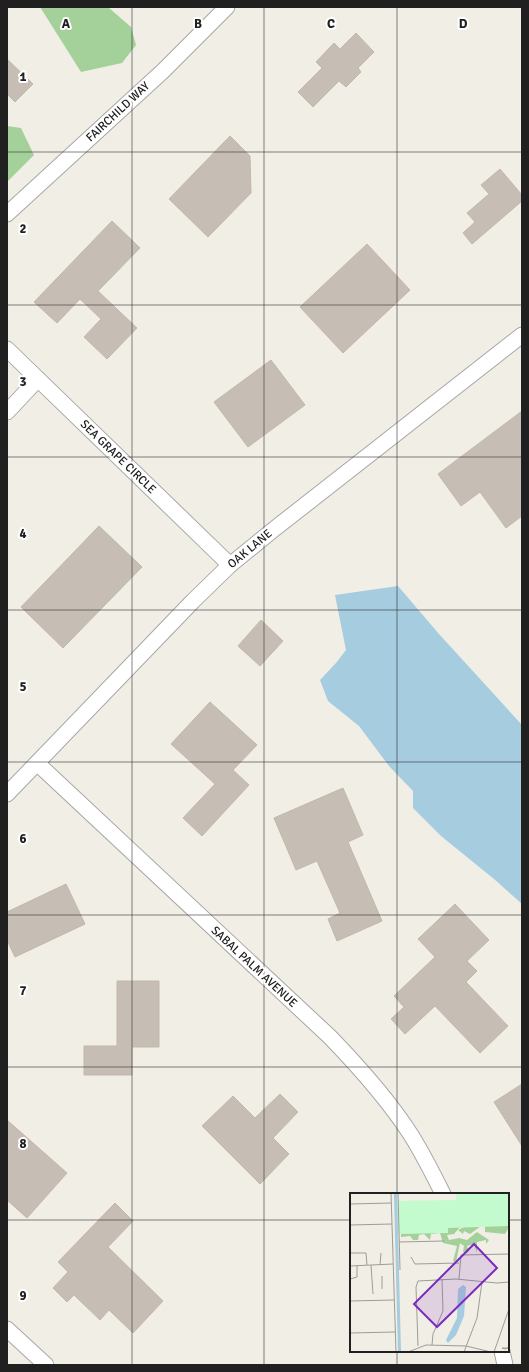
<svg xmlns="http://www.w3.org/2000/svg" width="529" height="1372" font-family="Signika,sans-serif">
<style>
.forest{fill:#a4d19a}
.water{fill:#a6ccdf}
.building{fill:#c6beb5;stroke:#c3b7a8}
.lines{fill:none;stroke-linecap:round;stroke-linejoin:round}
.street-casing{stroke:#a7a7a7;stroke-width:17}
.street{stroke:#fff;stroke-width:15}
.grid{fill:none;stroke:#202020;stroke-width:1;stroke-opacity:0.55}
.labels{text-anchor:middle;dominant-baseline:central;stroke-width:4;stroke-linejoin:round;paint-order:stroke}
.street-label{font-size:12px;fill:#202020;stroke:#fff}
.inset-road{fill:none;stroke:#9d9c97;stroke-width:1}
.view{fill:#7b2cbf;fill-opacity:0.15;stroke:#7b2cbf;stroke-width:2}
.inset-edge{fill:none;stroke:#202020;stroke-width:2}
.grid-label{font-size:13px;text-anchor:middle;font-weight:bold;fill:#202020;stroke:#fff;stroke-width:4;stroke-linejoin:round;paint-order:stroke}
</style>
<rect width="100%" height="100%" fill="#f1eee6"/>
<g class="forest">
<path d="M 40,7 L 108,7 L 131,27 L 136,45 L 122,63 L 81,72 Z"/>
<path d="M 7,126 L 21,128 L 34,155 L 7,182 Z"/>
</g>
<path class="water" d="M 398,586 L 439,634 L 522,725 L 522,904 L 494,879 L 441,836 L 413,808 L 413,791 L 389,766 L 359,726 L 328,701 L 320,680 L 336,663 L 346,650 L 335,595 Z"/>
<g class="building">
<path d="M 356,33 L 374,52 L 358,68 L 361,72 L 346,87 L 339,81 L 313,107 L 298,92 L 322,68 L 316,62 L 334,43 L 340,49 Z"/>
<path d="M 7,59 L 33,84 L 15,102 L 7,94 Z"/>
<path d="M 230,136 L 250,156 L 251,193 L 208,237 L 169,199 Z"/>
<path d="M 500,169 L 522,195 L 522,201 L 472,244 L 463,233 L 475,222 L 467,213 L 489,194 L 481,185 Z"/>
<path d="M 112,221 L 140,248 L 98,291 L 137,328 L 107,359 L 84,337 L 101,319 L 80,299 L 57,323 L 34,302 Z"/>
<path d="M 367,244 L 410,290 L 343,353 L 300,307 Z"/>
<path d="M 271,360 L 305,405 L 248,447 L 214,402 Z"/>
<path d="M 522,411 L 522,516 L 506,528 L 480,492 L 461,506 L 438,474 Z"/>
<path d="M 99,526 L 142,567 L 63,648 L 21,607 Z"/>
<path d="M 261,620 L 283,641 L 260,666 L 238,646 Z"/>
<path d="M 210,702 L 257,745 L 233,770 L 249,785 L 202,836 L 183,818 L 215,784 L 171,744 Z"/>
<path d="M 343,788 L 363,835 L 348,842 L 382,921 L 337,941 L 328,919 L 340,913 L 317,861 L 296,870 L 274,818 Z"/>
<path d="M 66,884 L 85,924 L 15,957 L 7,940 L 7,912 Z"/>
<path d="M 455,904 L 489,940 L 467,961 L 477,971 L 466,982 L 508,1026 L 480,1053 L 435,1006 L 405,1034 L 391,1019 L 404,1007 L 394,996 L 435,957 L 418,939 Z"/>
<path d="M 117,981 L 159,981 L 159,1047 L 132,1047 L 132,1075 L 84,1075 L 84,1046 L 117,1046 Z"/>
<path d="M 522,1084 L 522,1146 L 494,1102 Z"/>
<path d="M 280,1094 L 298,1112 L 273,1138 L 289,1154 L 260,1184 L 202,1126 L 233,1096 L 255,1118 Z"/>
<path d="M 7,1120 L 67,1173 L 27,1218 L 7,1200 Z"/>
<path d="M 115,1203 L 133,1221 L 108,1247 L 163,1301 L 133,1333 L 109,1310 L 100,1320 L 74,1295 L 67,1302 L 53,1288 L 68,1272 L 58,1262 Z"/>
</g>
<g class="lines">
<g class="street-casing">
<g id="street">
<path d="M 7,214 L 163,71 L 227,7"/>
<path d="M 7,349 L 230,565"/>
<path d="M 7,412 L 38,379"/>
<path d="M 37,763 L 330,1037 C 359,1067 388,1099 411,1135 C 423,1154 433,1174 443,1194"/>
<path d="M 7,794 L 193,601 L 230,565 L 273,530 L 522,335"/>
<path d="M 7,1329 L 46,1365"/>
<path d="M 502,1351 L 505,1365"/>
</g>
</g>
<use href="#street" class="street"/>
</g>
<path class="grid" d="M 132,7 L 132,1365M 264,7 L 264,1365M 397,7 L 397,1194M 7,152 L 522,152M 7,305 L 522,305M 7,457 L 522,457M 7,610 L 522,610M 7,762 L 522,762M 7,915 L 522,915M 7,1067 L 522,1067M 7,1220 L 351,1220M 508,1220 L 522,1220M 397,1351 L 397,1365"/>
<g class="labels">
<g class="street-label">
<text transform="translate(118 112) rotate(-43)">FAIRCHILD WAY</text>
<text transform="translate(118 457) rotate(44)">SEA GRAPE CIRCLE</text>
<text transform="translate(250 549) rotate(-40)">OAK LANE</text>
<text transform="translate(254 967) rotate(43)">SABAL PALM AVENUE</text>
</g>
</g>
<g transform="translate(350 1193)">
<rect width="159" height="159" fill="#f1eee6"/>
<path d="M 159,0 L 159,34 L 155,41 L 135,39 L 135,34 L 131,33 L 120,41 L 114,38 L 113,41 L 108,37 L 114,34 L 110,34 L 104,41 L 97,42 L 99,47 L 109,45 L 117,47 L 127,39 L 139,47 L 136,51 L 136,47 L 127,49 L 127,60 L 124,51 L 117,53 L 119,58 L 117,60 L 113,59 L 114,53 L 110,50 L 106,69 L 103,68 L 107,53 L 93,50 L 90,40 L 81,41 L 80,47 L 74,41 L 69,42 L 68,47 L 63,47 L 60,43 L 51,44 L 51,37 L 89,10 Z" fill="#a4d19a"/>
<path d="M 106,0 L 159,0 L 159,33 L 98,35 L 98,40 L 48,41 L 47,8 L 106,7 Z" fill="#c3fbce"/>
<path d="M 44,0 L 47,0 L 51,159 L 48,159 ZM 113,92 L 116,94 L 114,123 L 106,142 L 98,150 L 96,147 L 107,125 L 108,96 Z" fill="#a6ccdf"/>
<path class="inset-road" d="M 41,0 L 46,159M 48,0 L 50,77M 0,11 L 41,10M 0,32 L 42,31M 49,49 L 94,48M 0,60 L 16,60 L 17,72M 61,64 L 65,71 L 109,70M 21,72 L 23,101M 30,72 L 31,60M 0,73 L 43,71M 32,83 L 32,96M 0,86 L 7,84 L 7,72M 109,86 L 111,62 L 159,61M 0,108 L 44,107M 0,140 L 45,139M 82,152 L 83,141 L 93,118 L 92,86M 68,153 L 66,94 L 68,88 L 106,86 L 147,90 L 159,89M 152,155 L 158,155 L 155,156 ZM 58,159 L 76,152 L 116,153 L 141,159M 114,159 L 127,125 L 132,89M 144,159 L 159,116"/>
<path class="view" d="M 124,51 L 147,75 L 87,134 L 64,111 Z"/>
<rect width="159" height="159" class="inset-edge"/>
</g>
<g class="grid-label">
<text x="66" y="28">A</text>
<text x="198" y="28">B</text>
<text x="331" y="28">C</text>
<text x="463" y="28">D</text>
<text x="23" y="81">1</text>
<text x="23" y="233">2</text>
<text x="23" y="386">3</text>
<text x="23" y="538">4</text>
<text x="23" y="691">5</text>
<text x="23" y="843">6</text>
<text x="23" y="995">7</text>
<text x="23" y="1148">8</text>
<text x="23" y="1300">9</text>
</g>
<rect width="529" height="1372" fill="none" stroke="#202020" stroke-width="16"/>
</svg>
